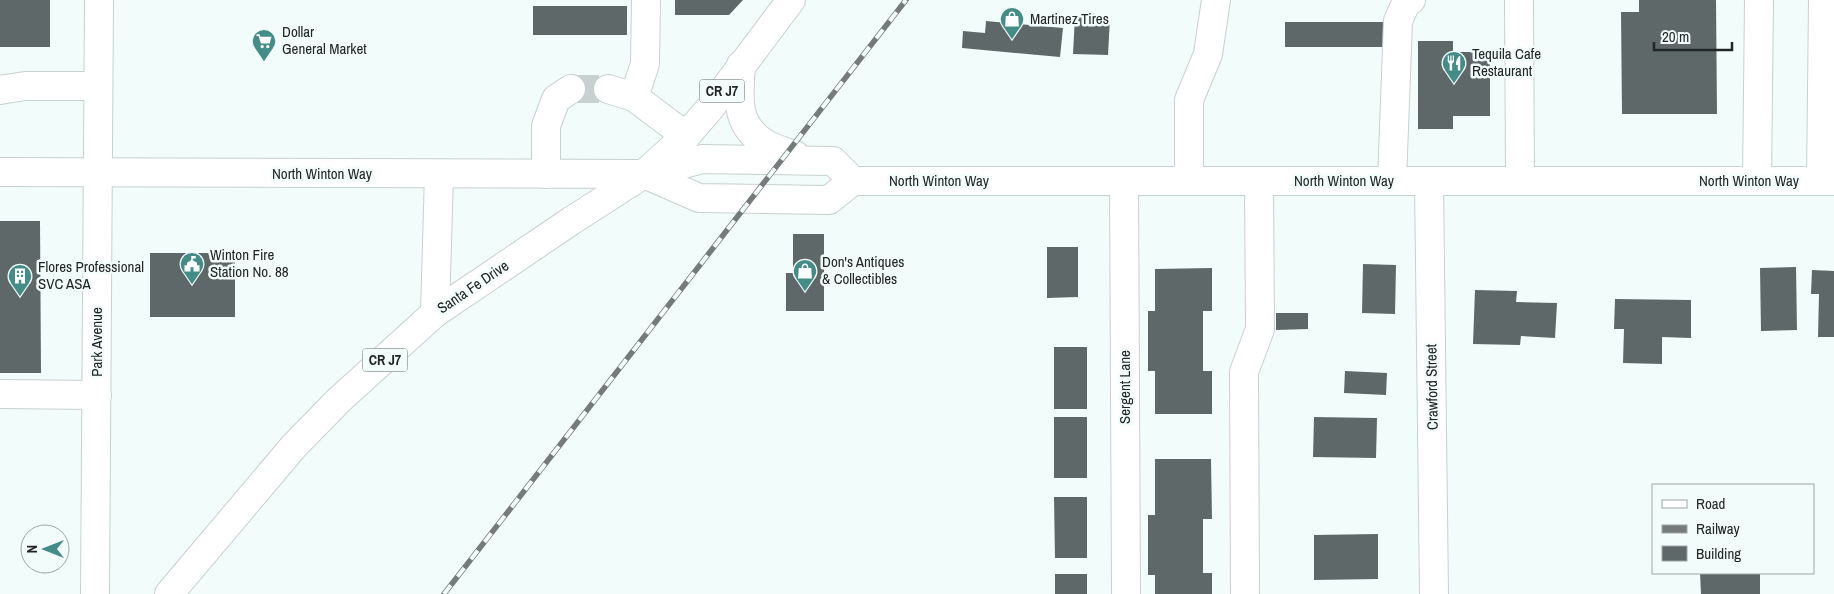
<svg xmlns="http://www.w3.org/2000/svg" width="1834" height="594" font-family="'Archivo Narrow',sans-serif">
  <rect width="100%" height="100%" fill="#f2fcfb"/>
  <g fill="#5f6868">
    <rect x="0" y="0" width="50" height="47"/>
    <polygon points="675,0 743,0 729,15 675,15"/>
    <polygon points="1639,0 1716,0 1717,114 1622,114 1621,12 1639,12"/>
    <rect x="533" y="6" width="94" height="29"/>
    <polygon points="1075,16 1110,18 1108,55 1073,54"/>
    <polygon points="986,21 1063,28 1060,57 962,48 963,31 985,33"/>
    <rect x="1285" y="22" width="103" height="25"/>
    <polygon points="1418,41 1453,41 1453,52 1490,52 1490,116 1453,116 1453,129 1418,129"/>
    <polygon points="0,221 40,221 41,373 0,373"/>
    <polygon points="793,234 824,234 824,311 786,311 786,273 793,273"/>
    <polygon points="1047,247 1078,247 1078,297 1047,298"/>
    <rect x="150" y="253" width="85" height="64"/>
    <polygon points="1363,264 1396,265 1395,314 1362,313"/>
    <polygon points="1796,267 1797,330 1761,331 1760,268"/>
    <polygon points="1212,268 1212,311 1203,311 1203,371 1212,371 1212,414 1155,414 1155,371 1148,371 1148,311 1155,311 1155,269"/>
    <polygon points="1812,270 1834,271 1834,337 1818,337 1819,294 1811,294"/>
    <polygon points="1475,290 1517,291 1516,302 1557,303 1555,338 1521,336 1520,345 1473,344"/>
    <polygon points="1615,299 1691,300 1691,338 1662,337 1662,364 1623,363 1624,329 1614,329"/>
    <polygon points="1276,313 1308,313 1308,329 1276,330"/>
    <rect x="1054" y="347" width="33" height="62"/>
    <polygon points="1345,371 1387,373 1386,395 1344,393"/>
    <rect x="1054" y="417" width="33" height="61"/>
    <polygon points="1314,417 1377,418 1376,458 1313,457"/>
    <polygon points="1155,459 1211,459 1212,519 1203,519 1203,573 1212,573 1212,594 1155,594 1155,575 1148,575 1148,515 1155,515"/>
    <polygon points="1054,497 1087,497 1087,558 1055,558"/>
    <polygon points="1378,534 1378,579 1314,580 1314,535"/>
    <polygon points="1700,573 1760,573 1760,594 1701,594"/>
    <rect x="1055" y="574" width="32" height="20"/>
  </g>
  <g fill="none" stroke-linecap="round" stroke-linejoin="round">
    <polyline stroke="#c8d1d0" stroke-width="28" stroke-dasharray="28 14" stroke-linecap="butt" points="571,89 608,89"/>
    <g stroke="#c7d1d0" stroke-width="30">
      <g id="minor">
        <polyline points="1519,0 1520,181"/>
        <polyline points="608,89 634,97 686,136"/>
        <polyline points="0,90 25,86 98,86"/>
        <polyline points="634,97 645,64 646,0"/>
        <polyline points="0,172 644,174"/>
        <polyline points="546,174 546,126 556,99 571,89"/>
        <polyline points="1124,181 1126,594"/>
        <polyline points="1189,181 1189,100 1208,54 1216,0"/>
        <polyline points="1392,181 1398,21 1406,3 1411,0"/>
        <polyline points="1429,181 1434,594"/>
        <polyline points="1757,181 1759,0"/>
        <polyline points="1821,181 1823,0"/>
        <polyline points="435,313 439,174"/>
        <polyline points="0,394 97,395"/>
        <polyline points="95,594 99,0"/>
        <polyline points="1245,594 1244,372 1260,329 1259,181"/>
      </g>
    </g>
    <g stroke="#c7d1d0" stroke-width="30">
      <g id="major">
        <path d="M741,65c-2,32 -7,60 25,79 9,5 20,8 29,11"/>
        <polyline points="644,174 699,198 829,200 853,181 1834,181"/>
        <polyline points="647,174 702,159 833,161 853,181"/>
        <polyline points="169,594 294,446 339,400 435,313 571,221 644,174 686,136 711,107 791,0"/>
      </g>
    </g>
    <use href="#minor" stroke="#fff" stroke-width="28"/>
    <use href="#major" stroke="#fff" stroke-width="28"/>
    <g stroke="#757b7b" stroke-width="5.5">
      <polyline id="rail" points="444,594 906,0"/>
    </g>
    <use href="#rail" stroke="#f2fcfb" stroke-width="4" stroke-dasharray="11" stroke-linecap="butt"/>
  </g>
  <defs>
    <g id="shop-pin" transform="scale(1.25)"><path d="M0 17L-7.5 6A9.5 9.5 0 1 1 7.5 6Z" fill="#448c88" stroke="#f2fcfb"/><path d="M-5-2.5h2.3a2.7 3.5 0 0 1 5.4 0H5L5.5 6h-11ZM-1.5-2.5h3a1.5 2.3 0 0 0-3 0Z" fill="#fff"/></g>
    <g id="supermarket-pin" transform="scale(1.25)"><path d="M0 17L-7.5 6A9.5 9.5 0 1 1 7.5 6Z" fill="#448c88" stroke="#f2fcfb"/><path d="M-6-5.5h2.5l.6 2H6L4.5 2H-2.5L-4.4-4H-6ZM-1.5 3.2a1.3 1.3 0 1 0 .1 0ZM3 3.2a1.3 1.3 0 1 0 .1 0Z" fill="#fff"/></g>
    <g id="restaurant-pin" transform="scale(1.25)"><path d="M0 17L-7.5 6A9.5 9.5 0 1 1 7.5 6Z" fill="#448c88" stroke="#f2fcfb"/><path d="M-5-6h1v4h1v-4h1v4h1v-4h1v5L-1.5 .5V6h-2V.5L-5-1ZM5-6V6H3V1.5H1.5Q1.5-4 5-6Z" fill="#fff"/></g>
    <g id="civic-pin" transform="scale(1.25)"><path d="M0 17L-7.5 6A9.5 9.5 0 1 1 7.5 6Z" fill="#448c88" stroke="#f2fcfb"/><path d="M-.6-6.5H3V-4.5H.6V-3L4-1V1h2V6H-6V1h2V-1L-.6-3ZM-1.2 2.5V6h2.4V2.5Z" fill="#fff"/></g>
    <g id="building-pin" transform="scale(1.25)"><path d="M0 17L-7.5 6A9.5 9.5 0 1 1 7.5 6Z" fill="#448c88" stroke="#f2fcfb"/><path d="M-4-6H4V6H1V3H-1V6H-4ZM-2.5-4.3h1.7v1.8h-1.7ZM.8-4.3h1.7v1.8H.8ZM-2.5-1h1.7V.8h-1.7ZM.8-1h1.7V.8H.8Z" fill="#fff"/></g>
  </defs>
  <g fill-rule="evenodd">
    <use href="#shop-pin" x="1012" y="19"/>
    <use href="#supermarket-pin" x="264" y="41"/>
    <use href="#restaurant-pin" x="1454" y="63"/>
    <use href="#civic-pin" x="192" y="264"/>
    <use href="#shop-pin" x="805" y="271"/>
    <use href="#building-pin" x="20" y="276"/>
  </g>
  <g text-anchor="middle" stroke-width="5" stroke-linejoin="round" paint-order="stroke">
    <g fill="#f2fcfb" stroke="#606666" stroke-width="1">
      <rect x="699.5" y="79.5" width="45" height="23" rx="4"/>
      <rect x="362.5" y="348.5" width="45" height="23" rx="4"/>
    </g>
    <g font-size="14" font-weight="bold" fill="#222626">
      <text x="722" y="96">CR J7</text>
      <text x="385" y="365">CR J7</text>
    </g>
    <g font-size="15" fill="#222626" stroke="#f2fcfb" text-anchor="start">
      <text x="1030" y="24">Martinez Tires</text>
      <text x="282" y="37">Dollar<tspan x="282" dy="17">General Market</tspan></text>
      <text x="1472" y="59">Tequila Cafe<tspan x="1472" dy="17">Restaurant</tspan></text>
      <text x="210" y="260">Winton Fire<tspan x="210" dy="17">Station No. 88</tspan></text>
      <text x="822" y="267">Don's Antiques<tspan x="822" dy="17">&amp; Collectibles</tspan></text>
      <text x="38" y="272">Flores Professional<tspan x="38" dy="17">SVC ASA</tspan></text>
    </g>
    <g font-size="15" fill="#222626" stroke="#f2fcfb">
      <text x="322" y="179">North Winton Way</text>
      <text x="939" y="186">North Winton Way</text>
      <text x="1344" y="186">North Winton Way</text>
      <text x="1749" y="186">North Winton Way</text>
      <text transform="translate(473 287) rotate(-34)" y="5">Santa Fe Drive</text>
      <text transform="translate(97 342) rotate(-90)" y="5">Park Avenue</text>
      <text transform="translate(1125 387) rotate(-90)" y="5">Sergent Lane</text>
      <text transform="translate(1432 387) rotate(-91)" y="5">Crawford Street</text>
    </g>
  </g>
  <rect x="1652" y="484" width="162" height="90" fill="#f2fcfb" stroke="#9fa6a6"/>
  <rect x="1662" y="500" width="25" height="8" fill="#ffffff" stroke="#9fa6a6"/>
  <text x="1696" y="509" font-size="15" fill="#222626">Road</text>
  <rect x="1662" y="525" width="25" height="8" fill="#757b7b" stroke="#9fa6a6"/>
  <text x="1696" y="534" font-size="15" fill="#222626">Railway</text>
  <rect x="1662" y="546" width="25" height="15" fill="#5f6868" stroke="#9fa6a6"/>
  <text x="1696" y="559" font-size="15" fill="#222626">Building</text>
  <g transform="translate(45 549) rotate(270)"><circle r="24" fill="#f2fcfb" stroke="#9fa6a6"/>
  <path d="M0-4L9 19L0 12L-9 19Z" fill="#448c88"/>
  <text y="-8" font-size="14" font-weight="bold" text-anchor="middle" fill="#222626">N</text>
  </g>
  <path d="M1654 42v8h78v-8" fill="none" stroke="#222626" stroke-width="2.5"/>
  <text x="1662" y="42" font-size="15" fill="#222626" stroke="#f2fcfb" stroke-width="4" paint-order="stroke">20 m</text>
</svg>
